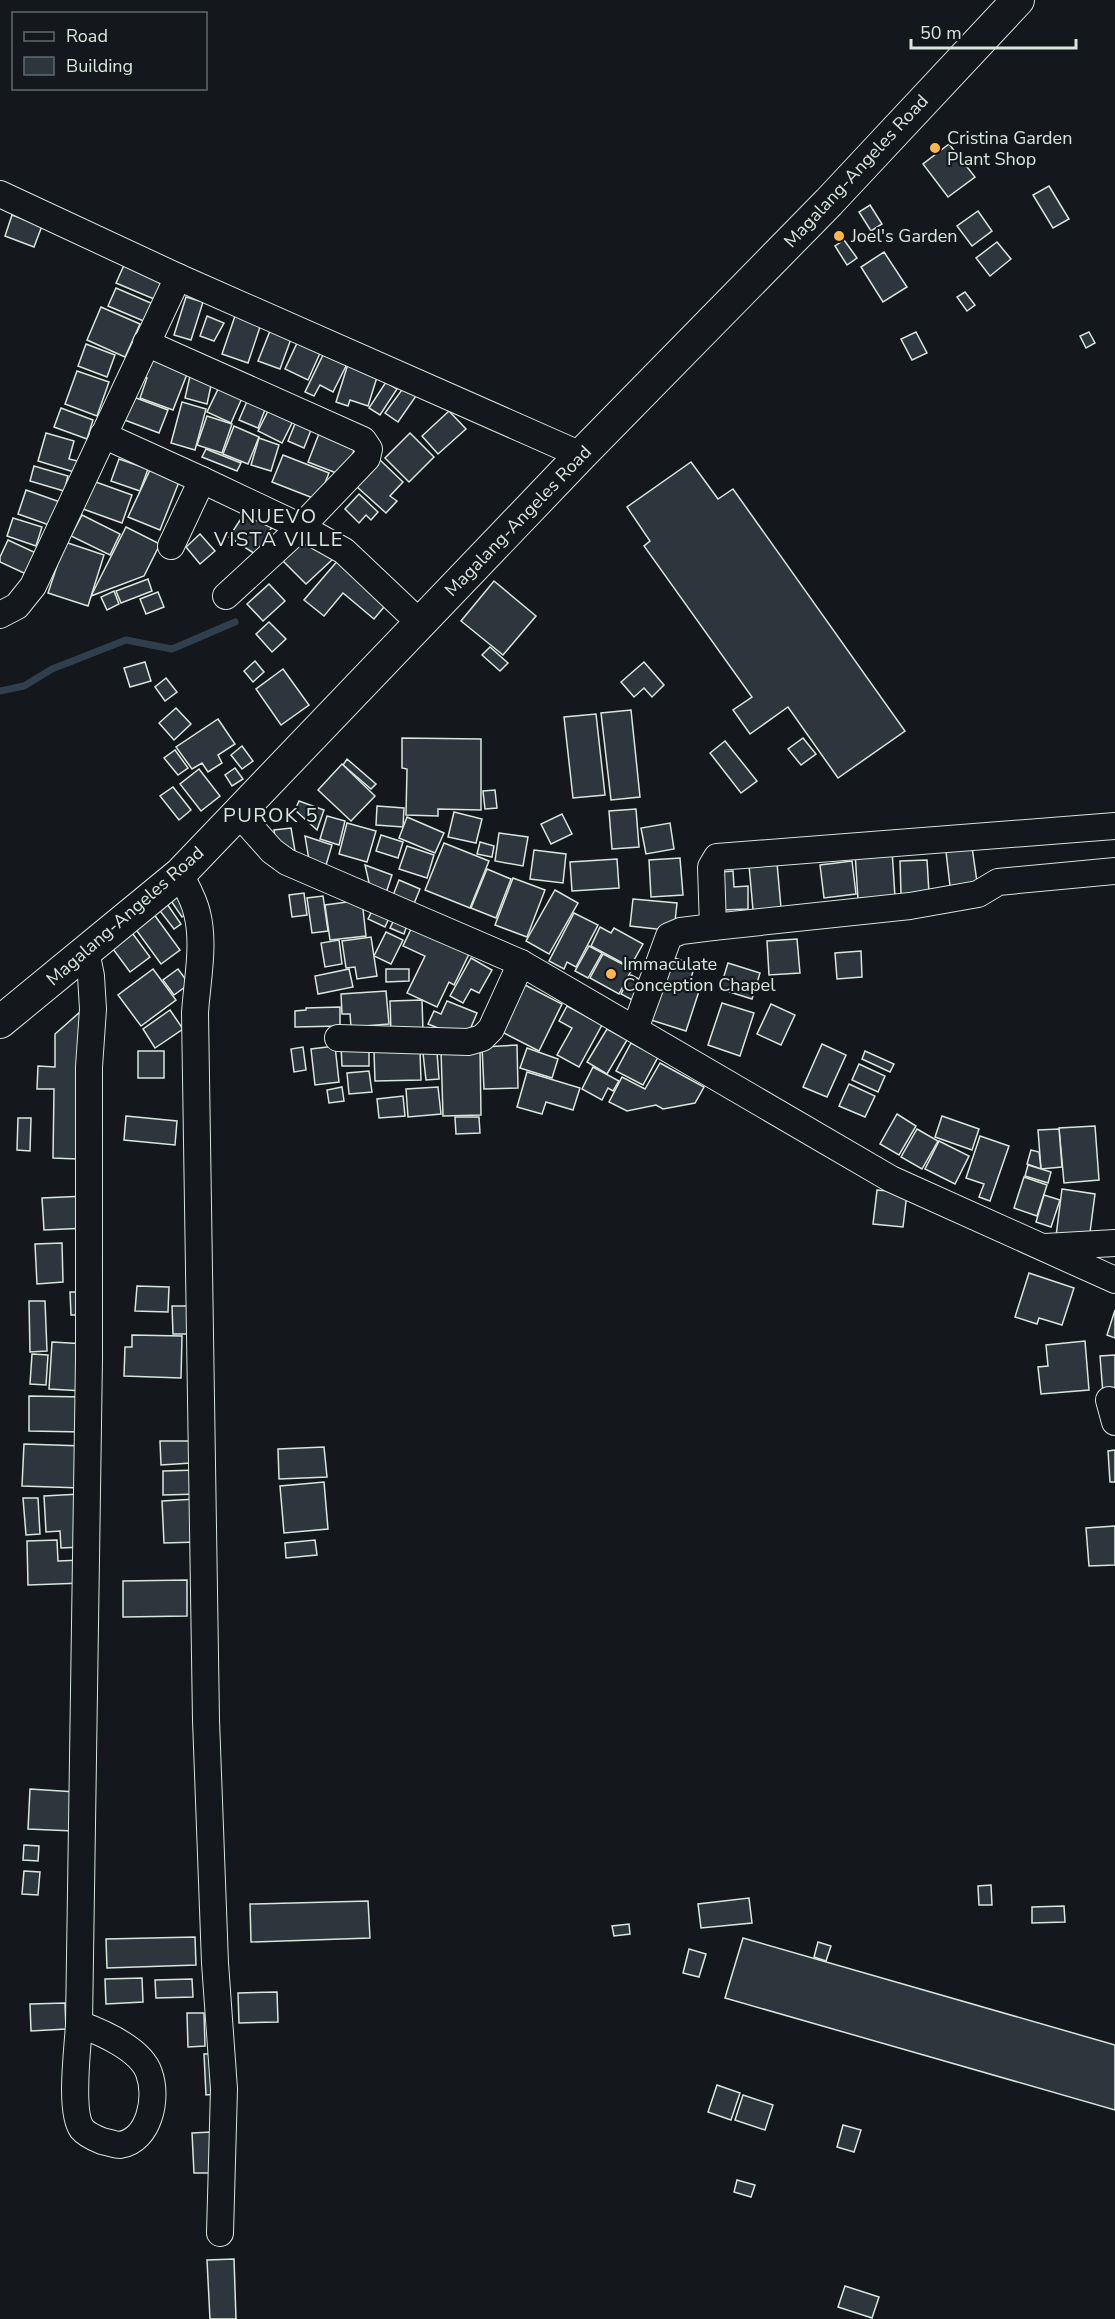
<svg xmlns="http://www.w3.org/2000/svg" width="1115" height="2319" font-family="'Nunito Sans',sans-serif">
  <rect width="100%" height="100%" fill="#14181c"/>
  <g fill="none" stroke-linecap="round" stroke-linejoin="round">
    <polyline stroke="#2f3f4d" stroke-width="7" points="0,691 24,686 52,669 126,640 172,649 235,622"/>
  </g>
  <g fill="#2c363c" stroke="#d8e6dc" stroke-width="1.5">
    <polygon points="949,144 975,177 948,197 923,164"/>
    <polygon points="1049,186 1069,219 1053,228 1033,195"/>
    <polygon points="870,205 882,224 871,231 859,212"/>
    <polygon points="978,211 992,231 972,246 957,226"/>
    <polygon points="12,215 42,226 34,247 5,236"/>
    <polygon points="844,240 857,258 847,265 835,246"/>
    <polygon points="997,242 1011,259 990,276 976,258"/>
    <polygon points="884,252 907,287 883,302 861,267"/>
    <polygon points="125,263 163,279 154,299 116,283"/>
    <polygon points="116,288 153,304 146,322 108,306"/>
    <polygon points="965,292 975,305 967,311 957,297"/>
    <polygon points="186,297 203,302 191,340 174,335"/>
    <polygon points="101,307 140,324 125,357 87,340"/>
    <polygon points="207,316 224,323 214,341 200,336"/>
    <polygon points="235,316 261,324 248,363 222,354"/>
    <polygon points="270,331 291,339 280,369 258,361"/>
    <polygon points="916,332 927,353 912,360 901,339"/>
    <polygon points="1089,332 1095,343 1086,348 1080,336"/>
    <polygon points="298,341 321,351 308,380 285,369"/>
    <polygon points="86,344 115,355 107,377 78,366"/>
    <polygon points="154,350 191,364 173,410 140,398 147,378 143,376"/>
    <polygon points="324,353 347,364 333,392 320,385 314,396 305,392"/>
    <polygon points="348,364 378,374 368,406 350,400 348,406 336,402"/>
    <polygon points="77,371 109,382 97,416 65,404"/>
    <polygon points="190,376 212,381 207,404 185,398"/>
    <polygon points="223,379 246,389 231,423 207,412"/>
    <polygon points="386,382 397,389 380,415 369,408"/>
    <polygon points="404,387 416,396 398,422 385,413"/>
    <polygon points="251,392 269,399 258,428 239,420"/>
    <polygon points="131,396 168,410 159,433 122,419"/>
    <polygon points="273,401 297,413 282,443 258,431"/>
    <polygon points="182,402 206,409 195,450 171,443"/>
    <polygon points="61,408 93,420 87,439 54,427"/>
    <polygon points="449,411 466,429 438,454 422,436"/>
    <polygon points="299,414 315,420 304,448 288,441"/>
    <polygon points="207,416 232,424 222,453 197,445"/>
    <polygon points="234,426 259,437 248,464 223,454"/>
    <polygon points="322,426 358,440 344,476 308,462"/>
    <polygon points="46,433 74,441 69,459 78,461 74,472 38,461"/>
    <polygon points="410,433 434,457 409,482 385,458"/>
    <polygon points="259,438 279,445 271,471 251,465"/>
    <polygon points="206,449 241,463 237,471 202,457"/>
    <polygon points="283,455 329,473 318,500 272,482"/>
    <polygon points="119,459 148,469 140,491 111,481"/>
    <polygon points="380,460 403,482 390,496 397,501 386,513 356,486"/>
    <polygon points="691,462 718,499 733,489 905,731 838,778 788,707 750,734 733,710 752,697 644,546 650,541 627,507"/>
    <polygon points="34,466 68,476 64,491 30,481"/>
    <polygon points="150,470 179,482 160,530 128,517"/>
    <polygon points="93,481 132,495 122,523 83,509"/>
    <polygon points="26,490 60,502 52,526 18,514"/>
    <polygon points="359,494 378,512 371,520 366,515 359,523 345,509"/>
    <polygon points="248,508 274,524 255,554 229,537"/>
    <polygon points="82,515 120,534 110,555 71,536"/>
    <polygon points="13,518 42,527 36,546 7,536"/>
    <polygon points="126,527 160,544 144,576 91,596"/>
    <polygon points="308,533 333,559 306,584 281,559"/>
    <polygon points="200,534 215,551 200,564 186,547"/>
    <polygon points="8,540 36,553 26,574 0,562 0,557"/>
    <polygon points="65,542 104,555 88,606 48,593"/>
    <polygon points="339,559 389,601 374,619 343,593 324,616 304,600"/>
    <polygon points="148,579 152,591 121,603 116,591"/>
    <polygon points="494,581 536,616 503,655 461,621"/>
    <polygon points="269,584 285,601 263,621 247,604"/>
    <polygon points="114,591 119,604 107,610 101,597"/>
    <polygon points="158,592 164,607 146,614 140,599"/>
    <polygon points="269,622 286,639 272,652 256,634"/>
    <polygon points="490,647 508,663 500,671 482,655"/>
    <polygon points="255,661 264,672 253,682 244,671"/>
    <polygon points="145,662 151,681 130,687 124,668"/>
    <polygon points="644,662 664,685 652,697 644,688 634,697 621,682"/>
    <polygon points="283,669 309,705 281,725 256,689"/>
    <polygon points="166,678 177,692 165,701 155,687"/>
    <polygon points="176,708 191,724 174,740 159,723"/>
    <polygon points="631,710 640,797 611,800 601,713"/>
    <polygon points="596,714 605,795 573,798 564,717"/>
    <polygon points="218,719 235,744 218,755 222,763 208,772 202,763 192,769 176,747"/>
    <polygon points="402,738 481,739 481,810 438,809 438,816 406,815 407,769 402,768"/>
    <polygon points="803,738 816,754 801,765 788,749"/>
    <polygon points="725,741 757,781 741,793 710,753"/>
    <polygon points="242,746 253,761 242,769 231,755"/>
    <polygon points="175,750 188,768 178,775 164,758"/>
    <polygon points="347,759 376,784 371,789 343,765"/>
    <polygon points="342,764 375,796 351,821 318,790"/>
    <polygon points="235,768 243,779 232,786 225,775"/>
    <polygon points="199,769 220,796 201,811 180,784"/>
    <polygon points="173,787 191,810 179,820 160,796"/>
    <polygon points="495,790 497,808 485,809 483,791"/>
    <polygon points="299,801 324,810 317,830 295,810"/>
    <polygon points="377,806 404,808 403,827 376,825"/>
    <polygon points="636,809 639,847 612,849 609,811"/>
    <polygon points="454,812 482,819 476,843 448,837"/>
    <polygon points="562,814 572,834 551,844 541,824"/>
    <polygon points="327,816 345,821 339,845 320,839"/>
    <polygon points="407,817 444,833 435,853 399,838"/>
    <polygon points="347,823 376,831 367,862 339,854"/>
    <polygon points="670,823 674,849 646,854 641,828"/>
    <polygon points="291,828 295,851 277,853 274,830"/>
    <polygon points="499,833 528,837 523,866 495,861"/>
    <polygon points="381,835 403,842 398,858 376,851"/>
    <polygon points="305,836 332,845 323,875 311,872"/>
    <polygon points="971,840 977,882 950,886 945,843"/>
    <polygon points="480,842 494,846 492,857 477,854"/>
    <polygon points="444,843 489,861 470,908 425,890"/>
    <polygon points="407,846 434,855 427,878 399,869"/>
    <polygon points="534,850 566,854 563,883 530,879"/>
    <polygon points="892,850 895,897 858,900 855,852"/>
    <polygon points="680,858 683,895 651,897 649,860"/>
    <polygon points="617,859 619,888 572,891 570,862"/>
    <polygon points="927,860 929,893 901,894 900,861"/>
    <polygon points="852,861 856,894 824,898 820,865"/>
    <polygon points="777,863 781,908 753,910 749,865"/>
    <polygon points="365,865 392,875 386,893 370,887"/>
    <polygon points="487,869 511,879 496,918 471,908"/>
    <polygon points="733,871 734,887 748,886 748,909 723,910 722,872"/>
    <polygon points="513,878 545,890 527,937 495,925"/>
    <polygon points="399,880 420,889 413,906 392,898"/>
    <polygon points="555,890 578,903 549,954 526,941"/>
    <polygon points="179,891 192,909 182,917 169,898"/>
    <polygon points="304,893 307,915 292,917 289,895"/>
    <polygon points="323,896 328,931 312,933 307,898"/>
    <polygon points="633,899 677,903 674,931 630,926"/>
    <polygon points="362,900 366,936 330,940 325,905"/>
    <polygon points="165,901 181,924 174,929 157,907"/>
    <polygon points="373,909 390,916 385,927 368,919"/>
    <polygon points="153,913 180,950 161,964 134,927"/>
    <polygon points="574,913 598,925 576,967 567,962 564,969 549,961"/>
    <polygon points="394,920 407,925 404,934 390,928"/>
    <polygon points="412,927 469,954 454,985 449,982 437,1007 407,993 425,956 403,946"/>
    <polygon points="600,927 611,933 614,928 643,944 630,967 591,946"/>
    <polygon points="130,930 150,957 130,972 110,945"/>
    <polygon points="386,932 403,940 391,964 374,956"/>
    <polygon points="371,937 377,976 357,979 355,967 346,968 342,941"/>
    <polygon points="797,939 800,973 769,975 767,941"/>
    <polygon points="339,940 342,964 325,967 321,943"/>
    <polygon points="589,946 602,953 588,978 575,971"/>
    <polygon points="861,951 862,977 837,979 835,953"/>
    <polygon points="603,954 632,969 619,994 590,978"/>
    <polygon points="672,957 695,965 690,981 701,985 686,1031 651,1020"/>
    <polygon points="471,958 492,970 479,993 471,989 463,1003 450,996"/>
    <polygon points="728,963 760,973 752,999 720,989"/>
    <polygon points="153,969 176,1000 141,1026 118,995"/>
    <polygon points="178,969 189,984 174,995 163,980"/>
    <polygon points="349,969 353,987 318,994 315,976"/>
    <polygon points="386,969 409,969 409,981 386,982"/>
    <polygon points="631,975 647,983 638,1003 621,994"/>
    <polygon points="525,985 562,1004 539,1051 502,1032"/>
    <polygon points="386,991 389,1024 351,1027 350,1014 342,1014 341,994"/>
    <polygon points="422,1000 423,1031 391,1032 390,1001"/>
    <polygon points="447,1001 477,1013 466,1039 428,1024 434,1011 441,1014"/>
    <polygon points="722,1003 754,1013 740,1056 708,1045"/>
    <polygon points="771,1004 795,1015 781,1045 757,1034"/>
    <polygon points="567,1006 602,1025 579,1067 557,1055 572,1028 559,1021"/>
    <polygon points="340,1007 340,1026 295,1027 295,1011 306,1010 306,1008"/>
    <polygon points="170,1010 183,1029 155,1048 143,1029"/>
    <polygon points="80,1012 77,1159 53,1158 54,1089 37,1089 38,1066 55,1067 55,1034"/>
    <polygon points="607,1029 627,1040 607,1074 587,1062"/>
    <polygon points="631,1043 658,1057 643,1085 616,1071"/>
    <polygon points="822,1044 846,1055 827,1097 803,1087"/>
    <polygon points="369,1045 369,1066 342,1066 341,1046"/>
    <polygon points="517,1045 518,1088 484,1089 482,1047"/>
    <polygon points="335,1046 339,1082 315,1085 311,1049"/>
    <polygon points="303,1047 306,1070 294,1072 291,1049"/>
    <polygon points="527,1048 558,1059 552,1078 520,1068"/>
    <polygon points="480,1049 481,1115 443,1116 441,1050"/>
    <rect x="138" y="1051" width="26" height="27"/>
    <polygon points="420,1051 421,1080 375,1081 374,1052"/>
    <polygon points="865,1051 894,1064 890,1072 862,1059"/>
    <polygon points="437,1052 439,1079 426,1080 423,1053"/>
    <polygon points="660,1063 704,1087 695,1103 663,1109 656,1105 627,1111 609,1102 622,1077 645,1089"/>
    <polygon points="859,1064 885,1076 878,1092 852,1080"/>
    <polygon points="593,1067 619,1081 613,1091 608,1088 602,1100 582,1089"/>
    <polygon points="369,1071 372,1092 349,1094 347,1073"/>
    <polygon points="527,1072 580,1088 573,1110 546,1102 542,1114 517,1107"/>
    <polygon points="849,1084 875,1096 865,1117 839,1106"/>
    <polygon points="342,1087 344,1101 329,1103 327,1090"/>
    <polygon points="438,1087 441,1114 408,1117 406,1089"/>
    <polygon points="403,1096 405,1116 379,1118 377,1099"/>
    <polygon points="897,1114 916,1126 899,1155 880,1144"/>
    <polygon points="126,1116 177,1121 175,1145 124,1140"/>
    <polygon points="942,1116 979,1129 972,1150 935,1137"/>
    <polygon points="455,1117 479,1117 480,1133 456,1134"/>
    <polygon points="18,1118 31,1118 30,1151 17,1150"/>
    <polygon points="1095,1126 1099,1180 1064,1183 1059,1128"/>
    <polygon points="917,1129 938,1141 922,1169 901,1157"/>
    <polygon points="1059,1129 1062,1167 1041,1169 1038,1130"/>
    <polygon points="980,1136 1009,1146 990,1201 979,1197 984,1184 966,1178"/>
    <polygon points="939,1141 969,1156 955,1184 925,1169"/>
    <polygon points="1031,1150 1039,1152 1041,1169 1027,1164"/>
    <polygon points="1028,1165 1051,1172 1048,1183 1025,1176"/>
    <polygon points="1024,1177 1047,1185 1037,1216 1014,1208"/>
    <polygon points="1062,1189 1095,1194 1089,1240 1056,1236"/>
    <polygon points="877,1190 907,1193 903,1227 873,1224"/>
    <polygon points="1044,1195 1060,1200 1051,1227 1036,1222"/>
    <polygon points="86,1196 88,1228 44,1230 42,1198"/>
    <polygon points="62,1243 63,1282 37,1284 35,1244"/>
    <polygon points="1029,1273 1074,1288 1062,1325 1039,1318 1037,1324 1015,1317"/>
    <polygon points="137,1286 169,1287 168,1312 135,1311"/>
    <polygon points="70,1292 87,1292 88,1315 71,1315"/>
    <polygon points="29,1301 45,1301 47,1351 30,1352"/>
    <polygon points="172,1306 194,1306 194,1334 173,1334"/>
    <polygon points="1115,1310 1115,1338 1107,1335"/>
    <polygon points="132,1335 182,1336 181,1378 124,1376 125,1347 132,1347"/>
    <polygon points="1085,1341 1089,1390 1041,1394 1038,1367 1048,1366 1046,1345"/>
    <polygon points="52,1342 86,1344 84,1391 49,1389"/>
    <polygon points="32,1354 48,1355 46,1385 30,1384"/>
    <polygon points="1115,1355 1115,1393 1103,1394 1100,1356"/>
    <polygon points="29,1396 84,1397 83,1432 29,1431"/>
    <polygon points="160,1441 190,1441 191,1463 161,1465"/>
    <polygon points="24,1444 83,1446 81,1488 22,1486"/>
    <polygon points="324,1447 327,1477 279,1479 278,1449"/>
    <polygon points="1115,1450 1115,1482 1110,1482 1108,1451"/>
    <polygon points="198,1470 199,1494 163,1495 163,1471"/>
    <polygon points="324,1482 328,1529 284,1533 280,1486"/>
    <polygon points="80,1494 83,1547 61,1548 60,1531 46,1532 44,1496"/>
    <polygon points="23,1498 38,1498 40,1534 26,1535"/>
    <polygon points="196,1499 198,1542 164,1543 162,1501"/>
    <polygon points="1115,1526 1115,1565 1089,1566 1086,1528"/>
    <polygon points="57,1540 58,1561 82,1560 83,1583 28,1585 27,1541"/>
    <polygon points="315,1540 317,1555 286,1558 285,1543"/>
    <polygon points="187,1580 187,1616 123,1617 123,1581"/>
    <polygon points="30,1789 76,1792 73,1831 28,1829"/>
    <polygon points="24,1845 39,1846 38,1861 23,1860"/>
    <polygon points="24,1871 40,1872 38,1895 22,1894"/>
    <polygon points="991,1885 992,1905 979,1905 978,1886"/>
    <polygon points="749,1898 752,1923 701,1928 698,1904"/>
    <polygon points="368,1901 370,1938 251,1942 250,1904"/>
    <polygon points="1064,1906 1065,1922 1032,1923 1032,1907"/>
    <polygon points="629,1924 630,1934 614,1936 612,1926"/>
    <polygon points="195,1937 196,1965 107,1968 106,1939"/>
    <polygon points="743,1938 1115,2045 1115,2110 725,1998"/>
    <polygon points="818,1942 831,1946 826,1961 814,1957"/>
    <polygon points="689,1949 706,1954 699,1977 683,1973"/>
    <polygon points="142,1978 143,2002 106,2004 105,1979"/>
    <polygon points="192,1979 193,1997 156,1998 155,1980"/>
    <polygon points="277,1992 278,2022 239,2023 238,1993"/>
    <polygon points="65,2003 66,2029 31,2031 30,2004"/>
    <polygon points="187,2013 204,2013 205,2046 188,2047"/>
    <polygon points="204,2054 216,2054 218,2094 206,2095"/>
    <polygon points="717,2085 740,2093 731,2120 708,2112"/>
    <polygon points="743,2095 773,2105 765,2130 735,2120"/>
    <polygon points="843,2125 861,2130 854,2152 837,2147"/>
    <polygon points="211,2132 213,2173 194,2173 192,2133"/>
    <polygon points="737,2180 755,2185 751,2197 734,2192"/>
    <polygon points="234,2259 236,2319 210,2319 207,2260"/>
    <polygon points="845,2286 879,2297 872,2318 838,2307"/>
  </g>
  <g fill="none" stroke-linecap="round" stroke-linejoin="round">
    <g stroke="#d8e6dc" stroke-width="28">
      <g id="minor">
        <polyline points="0,194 178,277 581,455"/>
        <polyline points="146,343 363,440 369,449 367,458 301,527 226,596"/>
        <polyline points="103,435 202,480 301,527 344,551 420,623"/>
        <polyline points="171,546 202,480"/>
        <polyline points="0,615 17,606 33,586 178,277"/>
        <polyline points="239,814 272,851 287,862 521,963 891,1179 1115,1280"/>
        <path d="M180,874c6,12 14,25 17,39 8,31 0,68 -2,100l11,707 9,243 9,126 -4,144"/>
        <polyline points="713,927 910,906 978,894 998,882 1115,871"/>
        <polyline points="635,1029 669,936 681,931 713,927 711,867 717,857 1115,826"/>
        <polyline points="338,1038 468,1042 482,1038 491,1029 521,963"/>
        <polyline points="1045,1247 1115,1243"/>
        <polyline points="1109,1400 1115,1422"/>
        <path d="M79,2024c22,8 62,25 70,49 9,24 1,67 -29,72 -5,0 -13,-3 -18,-4 -5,-2 -16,-7 -20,-12 -13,-18 -4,-82 -3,-105l10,-666v-291l4,-58 -2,-33 -5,-25"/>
      </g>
    </g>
    <g stroke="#d8e6dc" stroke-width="34">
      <polyline id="major" points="0,1022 180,874 581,455 829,202 1018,0"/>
    </g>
    <use href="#minor" stroke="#14181c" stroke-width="26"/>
    <use href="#major" stroke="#14181c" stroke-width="32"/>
  </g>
  <g fill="#ffb74d" stroke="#14181c" stroke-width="2">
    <circle cx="935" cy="148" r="6"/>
    <circle cx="839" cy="236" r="6"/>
    <circle cx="611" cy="974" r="6"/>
  </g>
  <g text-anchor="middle" stroke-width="4.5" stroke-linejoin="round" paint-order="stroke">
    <g font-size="18" fill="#d8e6dc" stroke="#14181c" text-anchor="start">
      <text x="947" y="144">Cristina Garden<tspan x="947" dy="21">Plant Shop</tspan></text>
      <text x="851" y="242">Joel's Garden</text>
      <text x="623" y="970">Immaculate<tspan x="623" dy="21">Conception Chapel</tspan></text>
    </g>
    <g font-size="18" fill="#d8e6dc" stroke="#14181c">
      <text transform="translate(856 171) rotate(-47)" y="6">Magalang-Angeles Road</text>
      <text transform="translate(518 521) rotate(-46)" y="6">Magalang-Angeles Road</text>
      <text transform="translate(125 916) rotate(-41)" y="6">Magalang-Angeles Road</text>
    </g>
    <g font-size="20" letter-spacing="1.5" fill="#d8e6dc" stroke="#14181c">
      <text x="279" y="523">NUEVO<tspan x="279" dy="23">VISTA VILLE</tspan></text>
      <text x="271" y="822">PUROK 5</text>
    </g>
  </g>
  <rect x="12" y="12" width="195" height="78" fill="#14181c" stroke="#626a69" stroke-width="1.5"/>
  <rect x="24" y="32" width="30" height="9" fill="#14181c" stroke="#626a69" stroke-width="1.5"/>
  <text x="66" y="42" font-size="18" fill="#d8e6dc">Road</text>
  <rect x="24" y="57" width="30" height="18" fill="#2c363c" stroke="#626a69" stroke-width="1.5"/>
  <text x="66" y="72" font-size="18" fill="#d8e6dc">Building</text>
  <path d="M911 39v9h165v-9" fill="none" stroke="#d8e6dc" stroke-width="3"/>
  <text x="920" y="39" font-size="18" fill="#d8e6dc" stroke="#14181c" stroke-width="4.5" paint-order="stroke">50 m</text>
</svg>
